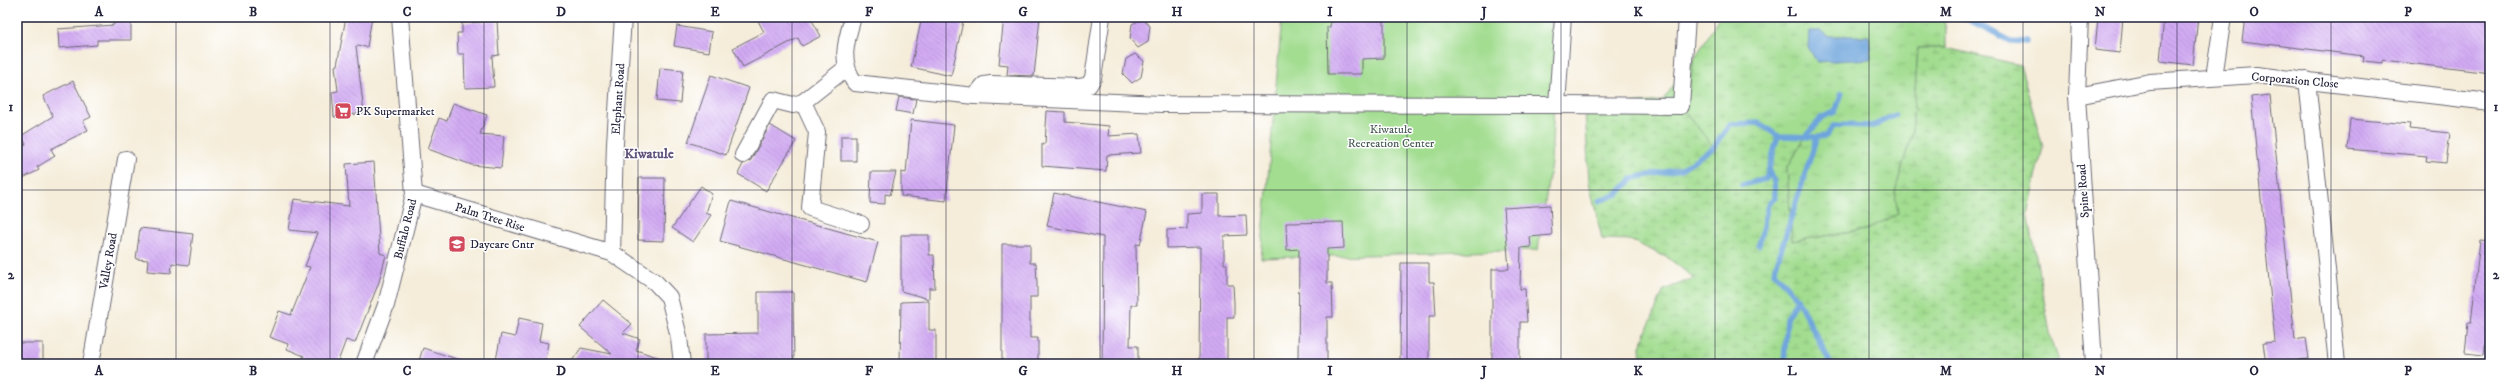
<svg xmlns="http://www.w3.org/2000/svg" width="2507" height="381" font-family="'IM FELL DW Pica',serif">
  <defs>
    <pattern id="grass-tufts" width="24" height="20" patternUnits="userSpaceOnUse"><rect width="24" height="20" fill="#a2dd90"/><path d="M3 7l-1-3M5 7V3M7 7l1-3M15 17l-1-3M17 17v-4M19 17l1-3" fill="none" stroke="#8bbd7d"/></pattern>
    <pattern id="wetland-marsh" width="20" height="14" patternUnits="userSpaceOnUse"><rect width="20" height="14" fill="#a2dd90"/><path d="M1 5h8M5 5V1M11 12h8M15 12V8" fill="none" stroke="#8bbd7d"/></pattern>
    <pattern id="building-back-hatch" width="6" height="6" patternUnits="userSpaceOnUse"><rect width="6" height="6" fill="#d1aaf3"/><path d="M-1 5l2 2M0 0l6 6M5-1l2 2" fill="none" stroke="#b392d1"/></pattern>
  </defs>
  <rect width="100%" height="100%" fill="#fff"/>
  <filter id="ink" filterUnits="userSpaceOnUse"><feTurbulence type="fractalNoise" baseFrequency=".025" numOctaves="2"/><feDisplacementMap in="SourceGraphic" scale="8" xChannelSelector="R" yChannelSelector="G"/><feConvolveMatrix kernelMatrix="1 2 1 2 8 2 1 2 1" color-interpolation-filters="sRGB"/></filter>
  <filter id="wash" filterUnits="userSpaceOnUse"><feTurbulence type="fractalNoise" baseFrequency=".012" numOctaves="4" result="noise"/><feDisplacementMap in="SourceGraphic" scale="16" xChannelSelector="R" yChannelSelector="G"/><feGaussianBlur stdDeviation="0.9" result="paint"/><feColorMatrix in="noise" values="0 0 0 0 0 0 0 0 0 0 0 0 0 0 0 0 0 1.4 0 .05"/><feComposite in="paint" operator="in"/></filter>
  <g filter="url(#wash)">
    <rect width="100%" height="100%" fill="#f5edda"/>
    <polygon fill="url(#grass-tufts)" stroke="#628066" points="1720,17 1943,17 1946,29 1946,48 1918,48 1912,133 1895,192 1899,214 1866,230 1792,241 1787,168 1805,137 1778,136 1755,124 1713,148 1685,111 1694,59"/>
    <polygon fill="url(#wetland-marsh)" stroke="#628066" points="1918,48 1946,48 2020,65 2043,147 2028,214 2051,338 2060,364 1641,364 1640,346 1664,290 1694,278 1668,258 1630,240 1602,239 1589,182 1585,108 1662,101 1694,59 1685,111 1713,147 1730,124 1755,124 1778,136 1805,137 1787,168 1792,241 1866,230 1898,214 1895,192 1912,133"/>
    <polygon fill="#a2dd90" stroke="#628066" points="1282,17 1558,17 1551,163 1538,250 1261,258"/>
    <polygon fill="#6ea5dc" stroke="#48648c" points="1809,31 1821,31 1827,36 1869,36 1871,59 1817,62 1808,47"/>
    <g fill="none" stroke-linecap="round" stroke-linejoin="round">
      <g stroke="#6ea5dc" stroke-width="5.5">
        <polyline points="1963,17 2011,41 2026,42"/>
        <polyline points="1805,137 1822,117 1835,112 1842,93"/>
        <polyline points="1742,185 1766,179 1778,136 1817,137"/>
        <polyline points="1599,201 1618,194 1633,178 1681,169 1713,148 1730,124 1759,123 1778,136"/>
        <polyline points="1759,245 1768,204 1775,198 1774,181 1769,172"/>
        <polyline points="1784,364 1787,317 1797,299"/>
        <polyline points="1831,364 1797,299 1774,272 1817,137 1826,136 1834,125 1873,126 1895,115"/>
      </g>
    </g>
    <g id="blocks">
      <g fill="url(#building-back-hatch)">
        <polygon points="114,17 131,17 131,40 97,40 97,45 59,48 58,29 114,25"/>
        <polygon points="346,17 372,17 367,47 356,46 364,113 334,117 332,92 338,91 335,66 337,65"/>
        <polygon points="756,17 810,17 821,36 802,46 798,38 743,67 733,48 764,32"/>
        <polygon points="922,17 964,17 951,76 911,67"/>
        <polygon points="1004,17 1040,17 1034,76 1007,75 1008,65 999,64"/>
        <polygon points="1331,17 1384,17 1384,58 1362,59 1362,74 1328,74 1327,27 1330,27"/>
        <polygon points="2098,17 2123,17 2120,53 2095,50"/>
        <polygon points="2164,17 2198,17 2193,65 2160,61"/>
        <polygon points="2245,17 2490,17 2490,73 2383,60 2383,63 2363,61 2364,56 2242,41"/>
        <polygon points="1142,19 1150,26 1148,42 1138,48 1130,39 1132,24"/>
        <polygon points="497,21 499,55 492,56 494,87 465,88 464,54 458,54 457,33 462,33 462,23"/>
        <polygon points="677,26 712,32 709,52 674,46"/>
        <polygon points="1135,54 1144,61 1141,77 1132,83 1123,74 1126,59"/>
        <polygon points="660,68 683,70 680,103 657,101"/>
        <polygon points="711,75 749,88 726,155 688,142"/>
        <polygon points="73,81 91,117 83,121 88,130 51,149 55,156 37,167 39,170 17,181 17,149 26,144 21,136 53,116 43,96"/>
        <polygon points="2270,95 2295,340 2306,338 2309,359 2298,360 2298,364 2283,364 2283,362 2266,364 2263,343 2275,342 2251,97"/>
        <polygon points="899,97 916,99 913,114 896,111"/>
        <polygon points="453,103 487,115 480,134 504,136 501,168 472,165 428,149 439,118 447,121"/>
        <polygon points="1047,111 1065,112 1065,122 1109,126 1108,136 1139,134 1141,153 1107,155 1106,171 1042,166 1042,144 1045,144"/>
        <polygon points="2350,119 2410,124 2409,129 2450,133 2446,163 2426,161 2427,156 2347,149"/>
        <polygon points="911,120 954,125 946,201 901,196 901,172 906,173"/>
        <polygon points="770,125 796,141 766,191 738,174 743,164 751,160"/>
        <rect x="841" y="136" width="15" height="25"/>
        <polygon points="374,162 380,253 386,255 379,282 355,343 346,340 337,364 301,364 304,356 287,349 288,344 269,337 279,311 291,315 310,267 305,266 318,233 289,230 294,199 349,206 346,164"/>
        <polygon points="871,172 896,172 890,195 885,194 885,204 870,203"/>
        <polygon points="639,178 665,178 664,241 638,240"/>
        <polygon points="701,186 712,194 706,213 711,215 693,242 672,228"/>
        <polygon points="1054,193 1147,212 1140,245 1136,244 1137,305 1131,305 1130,346 1138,346 1138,361 1130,361 1130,364 1102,364 1103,237 1047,226"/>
        <polygon points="1202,194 1219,194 1219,216 1246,215 1247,235 1224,236 1224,264 1227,264 1227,284 1233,284 1234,303 1234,317 1227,317 1227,364 1199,364 1200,247 1167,248 1167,230 1187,229 1187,214 1202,213"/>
        <polygon points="731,201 878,242 867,282 720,241"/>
        <polygon points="1550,205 1552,235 1530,237 1531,247 1521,248 1520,289 1525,289 1527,322 1520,322 1520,364 1492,364 1492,269 1509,269 1504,208"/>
        <polygon points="1343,222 1344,248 1327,249 1327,283 1332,283 1333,317 1327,317 1327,364 1298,364 1299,249 1287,250 1286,223"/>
        <polygon points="140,228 193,234 189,265 172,263 171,273 147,271 148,260 136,259"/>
        <polygon points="901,235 929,235 929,255 934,255 935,288 929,288 929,299 901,291"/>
        <polygon points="2480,240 2490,241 2490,309 2484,355 2465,353 2468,323 2471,323"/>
        <polygon points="1002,244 1030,244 1030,263 1036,263 1037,283 1037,297 1030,297 1030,338 1038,338 1038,364 1002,364"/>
        <polygon points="1401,263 1429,263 1429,282 1434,282 1436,316 1429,316 1429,364 1400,364"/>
        <polygon points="758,292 793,292 794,364 706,364 706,334 758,333"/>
        <polygon points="603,300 632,324 623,333 640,339 636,350 669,361 669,364 570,364 581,348 612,354 580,327"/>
        <polygon points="929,301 929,330 936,330 936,363 900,364 901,302"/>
        <polygon points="519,318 542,323 539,341 549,343 545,364 517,364 496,360 501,334 515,337"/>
        <rect x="17" y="343" width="26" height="21"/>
        <polygon points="423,348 463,361 463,364 418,364"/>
      </g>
    </g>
  </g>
  <g filter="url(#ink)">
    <use href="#blocks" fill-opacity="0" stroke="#6c6973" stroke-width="1"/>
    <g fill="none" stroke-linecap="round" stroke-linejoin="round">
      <g stroke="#6c6973" stroke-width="18">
        <g id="street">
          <path d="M853,17c-7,24 -14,45 2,66l120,13 187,8 395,1 6,-88"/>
          <polyline points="2080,17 2077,96 2094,364"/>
          <polyline points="2214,77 2223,17"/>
          <polyline points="2307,80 2337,364"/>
          <polyline points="975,96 984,85 991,84 1079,87 1089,85 1093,78 1102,17"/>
          <polyline points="2077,96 2150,82 2256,75 2490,102"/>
          <polyline points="803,102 817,132 810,208 861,224"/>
          <polyline points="1557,105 1681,106 1687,17"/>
          <polyline points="743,155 773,100 793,105 803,102 846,68"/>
          <polyline points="414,194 612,253 655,282 669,297 679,337 682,364"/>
          <polyline points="612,253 615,143 623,17"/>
          <polyline points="91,364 126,159"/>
          <polyline points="364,364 386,305 414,194 400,17"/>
        </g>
      </g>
      <use href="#street" stroke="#fff" stroke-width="16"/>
    </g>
  </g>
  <path fill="none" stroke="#22223b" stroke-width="1" stroke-opacity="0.55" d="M176,17v347M330,17v347M484,17v347M638,17v347M792,17v347M946,17v347M1100,17v347M1254,17v347M1407,17v347M1561,17v347M1715,17v347M1869,17v347M2023,17v347M2177,17v347M2331,17v347M17,190h2473"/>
  <defs>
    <g id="supermarket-square" transform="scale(0.9)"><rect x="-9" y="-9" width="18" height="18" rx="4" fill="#d1495b" stroke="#fff"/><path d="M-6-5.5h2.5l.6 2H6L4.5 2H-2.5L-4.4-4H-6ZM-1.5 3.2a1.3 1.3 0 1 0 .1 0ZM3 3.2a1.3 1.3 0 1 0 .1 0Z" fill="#fff"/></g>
    <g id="school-square" transform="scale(0.9)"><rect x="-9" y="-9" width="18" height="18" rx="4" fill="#d1495b" stroke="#fff"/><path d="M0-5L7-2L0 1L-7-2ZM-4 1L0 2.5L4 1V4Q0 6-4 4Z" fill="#fff"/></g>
  </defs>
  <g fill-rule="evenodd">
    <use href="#supermarket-square" x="343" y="111"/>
    <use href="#school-square" x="457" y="244"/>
  </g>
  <g text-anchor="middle" stroke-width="3" stroke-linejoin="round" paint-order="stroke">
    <g font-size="12" fill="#22223b" stroke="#fff">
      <text transform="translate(2295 80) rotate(5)" y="4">Corporation Close</text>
      <text transform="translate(618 99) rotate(-86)" y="4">Elephant Road</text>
      <text transform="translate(2083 191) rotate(-94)" y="4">Spine Road</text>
      <text transform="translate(490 217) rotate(17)" y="4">Palm Tree Rise</text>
      <text transform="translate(405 229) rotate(-76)" y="4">Buffalo Road</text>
      <text transform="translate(108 261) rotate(-80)" y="4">Valley Road</text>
    </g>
    <g font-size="12" fill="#22223b" stroke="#fff" text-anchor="start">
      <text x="356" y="115">PK Supermarket</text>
      <text x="470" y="248">Daycare Cntr</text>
    </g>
    <g font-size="12" fill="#485a54" stroke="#fff">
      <text x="1391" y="133">Kiwatule<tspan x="1391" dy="14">Recreation Center</tspan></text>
    </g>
    <g font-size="14" font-weight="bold" fill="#5f527b" stroke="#fff">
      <text x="649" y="158">Kiwatule</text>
    </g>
  </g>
  <rect width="2507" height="381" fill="none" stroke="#fff" stroke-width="44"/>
  <rect x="22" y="22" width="2463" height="337" fill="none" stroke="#22223b" stroke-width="1.5"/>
  <g font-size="13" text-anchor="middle" font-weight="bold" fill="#22223b">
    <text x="99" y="16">A</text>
    <text x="253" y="16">B</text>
    <text x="407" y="16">C</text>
    <text x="561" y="16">D</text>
    <text x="715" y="16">E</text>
    <text x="869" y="16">F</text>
    <text x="1023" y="16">G</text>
    <text x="1177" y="16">H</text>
    <text x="1330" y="16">I</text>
    <text x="1484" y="16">J</text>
    <text x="1638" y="16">K</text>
    <text x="1792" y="16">L</text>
    <text x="1946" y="16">M</text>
    <text x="2100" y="16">N</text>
    <text x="2254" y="16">O</text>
    <text x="2408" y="16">P</text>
    <text x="11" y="111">1</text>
    <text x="2496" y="111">1</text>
    <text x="11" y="279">2</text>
    <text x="2496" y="279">2</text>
    <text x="99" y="375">A</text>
    <text x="253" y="375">B</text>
    <text x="407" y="375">C</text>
    <text x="561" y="375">D</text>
    <text x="715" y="375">E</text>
    <text x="869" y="375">F</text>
    <text x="1023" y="375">G</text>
    <text x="1177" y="375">H</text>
    <text x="1330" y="375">I</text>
    <text x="1484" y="375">J</text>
    <text x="1638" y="375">K</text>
    <text x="1792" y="375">L</text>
    <text x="1946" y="375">M</text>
    <text x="2100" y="375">N</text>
    <text x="2254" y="375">O</text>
    <text x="2408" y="375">P</text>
  </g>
</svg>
